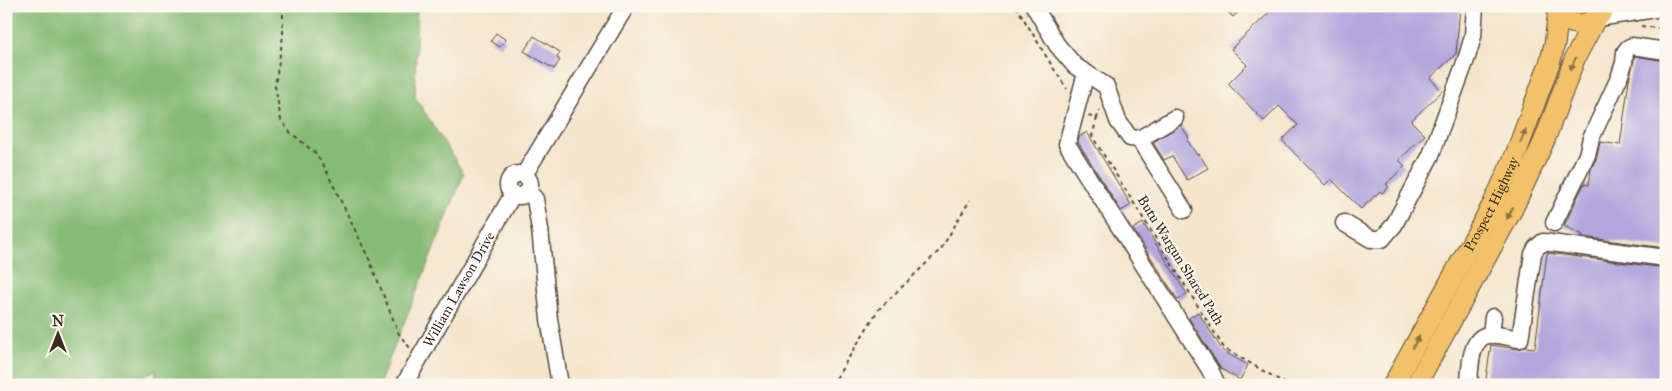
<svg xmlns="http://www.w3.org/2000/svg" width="1672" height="391" font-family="'IM FELL Great Primer',serif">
  <rect width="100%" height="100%" fill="#fbf7ec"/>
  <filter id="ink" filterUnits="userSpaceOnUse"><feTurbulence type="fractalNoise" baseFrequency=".02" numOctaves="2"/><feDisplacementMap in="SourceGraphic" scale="10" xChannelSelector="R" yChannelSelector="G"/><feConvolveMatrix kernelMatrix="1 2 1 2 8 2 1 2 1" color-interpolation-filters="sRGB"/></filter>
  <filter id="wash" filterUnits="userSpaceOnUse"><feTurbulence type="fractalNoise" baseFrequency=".0096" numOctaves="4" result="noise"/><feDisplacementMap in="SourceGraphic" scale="20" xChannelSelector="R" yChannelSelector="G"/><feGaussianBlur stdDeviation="1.12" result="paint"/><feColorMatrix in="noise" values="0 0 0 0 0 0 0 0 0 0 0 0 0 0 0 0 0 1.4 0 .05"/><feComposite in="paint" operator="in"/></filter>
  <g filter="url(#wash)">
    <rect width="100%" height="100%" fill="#f4e5cc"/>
    <polygon fill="#86bb76" stroke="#60724a" points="6,6 417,6 415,97 464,174 379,385 155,385 156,370 126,385 6,385"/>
    <g id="blocks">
      <g fill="#b2a6dd">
        <polygon points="1222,6 1245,6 1233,17"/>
        <polygon points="1276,6 1460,6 1456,54 1430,78 1442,91 1411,121 1425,135 1399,160 1405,166 1386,184 1389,187 1382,193 1380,191 1361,209 1331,179 1325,185 1282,140 1298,125 1279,106 1264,121 1228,84 1247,65 1231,49"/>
        <polygon points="496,33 506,40 500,47 491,41"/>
        <polygon points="534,36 560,52 557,58 560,60 554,69 524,51"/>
        <polygon points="1635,56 1666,61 1666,248 1583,237 1583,235 1564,226 1584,184 1589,185 1591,169 1597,157 1600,142 1620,145 1629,80"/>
        <polygon points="1181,125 1189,138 1187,140 1197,155 1199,154 1208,168 1187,180 1172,156 1164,160 1153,142"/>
        <polygon points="1087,132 1131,205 1121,211 1078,142 1079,137"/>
        <polygon points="1143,223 1187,294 1178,300 1133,229"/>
        <polygon points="1547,253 1666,268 1666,385 1485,385 1491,345 1518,349 1525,347 1535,348"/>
        <polygon points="1198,312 1223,351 1248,365 1240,380 1221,369 1189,318"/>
      </g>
    </g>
  </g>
  <g filter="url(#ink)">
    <use href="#blocks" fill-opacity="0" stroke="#574638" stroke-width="1"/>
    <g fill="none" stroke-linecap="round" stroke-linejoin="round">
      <g stroke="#574638" stroke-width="19">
        <g id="minor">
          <polyline points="1034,6 1057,45 1075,66 1106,86 1118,121 1130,138 1139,139 1184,210"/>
          <polyline points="1598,18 1655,9"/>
          <polyline points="1086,73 1067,144 1210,370 1217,385"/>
          <polyline points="1139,139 1175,118"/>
          <circle cx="519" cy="185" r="11"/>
          <polyline points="524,175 626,6"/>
          <polyline points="528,191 535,199 540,229 549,319 560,385"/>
          <polyline points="1344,223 1371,239 1382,239 1394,225 1431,155 1467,57 1473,36 1475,6"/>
          <polyline points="1554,223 1587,155 1591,138 1619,78 1624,63 1625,52 1628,48 1632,46 1666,51"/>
          <polyline points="1491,335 1493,317"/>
          <path id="s1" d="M404,385l109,-191"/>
          <path d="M1469,385c1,-14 0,-47 19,-50 7,-2 24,3 32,4l13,-85 3,-6 7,-6 123,16"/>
        </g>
      </g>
      <g stroke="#574638" stroke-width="22">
        <g id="major">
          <path d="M1557,6c7,25 40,23 48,0"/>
          <path id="s2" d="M1393,385l100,-181 22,-48 35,-94 5,-20 3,-31"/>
          <polyline points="1416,385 1512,210 1545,139 1575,58 1595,20"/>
        </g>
      </g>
      <g stroke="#574638" stroke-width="2" stroke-dasharray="4 4" stroke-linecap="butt">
        <polyline points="282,6 283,17 283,36 275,86 281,120 290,132 315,153 324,166 369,259 399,334 410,348"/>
        <polyline points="1016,6 1052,66 1067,89"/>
        <polyline points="1641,26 1666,29"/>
        <polyline points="1088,116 1097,118 1100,110"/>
        <polyline points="1097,118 1092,136 1224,348 1288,385"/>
        <polyline points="832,385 878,310 941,249 970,200"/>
      </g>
      <use href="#minor" stroke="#fff" stroke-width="16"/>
      <use href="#major" stroke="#f2c26a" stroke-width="20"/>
    </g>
    <defs><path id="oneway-solid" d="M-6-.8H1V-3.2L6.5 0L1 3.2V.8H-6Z" transform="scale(1.25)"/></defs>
    <g fill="#8d6e40">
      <use href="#oneway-solid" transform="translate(1573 64) rotate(112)"/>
      <use href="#oneway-solid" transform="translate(1523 136) rotate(-67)"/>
      <use href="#oneway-solid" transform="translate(1510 213) rotate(117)"/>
      <use href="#oneway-solid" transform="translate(1416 342) rotate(-61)"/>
    </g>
  </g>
  <g text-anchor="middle" stroke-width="4.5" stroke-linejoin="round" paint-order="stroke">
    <g font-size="14" fill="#3b2a1e" stroke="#fbf7ec">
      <text dy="5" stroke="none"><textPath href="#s2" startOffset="206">Prospect Highway</textPath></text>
      <text transform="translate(1181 260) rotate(58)" y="5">Butu Wargun Shared Path</text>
      <text dy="5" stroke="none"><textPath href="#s1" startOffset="110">William Lawson Drive</textPath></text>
    </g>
  </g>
  <rect width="1672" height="391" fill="none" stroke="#fbf7ec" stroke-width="25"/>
  <g transform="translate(58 334)" stroke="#fbf7ec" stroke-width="4" paint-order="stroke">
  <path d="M0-4L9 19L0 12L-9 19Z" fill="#3b2a1e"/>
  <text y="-8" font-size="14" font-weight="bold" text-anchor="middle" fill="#3b2a1e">N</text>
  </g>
</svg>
